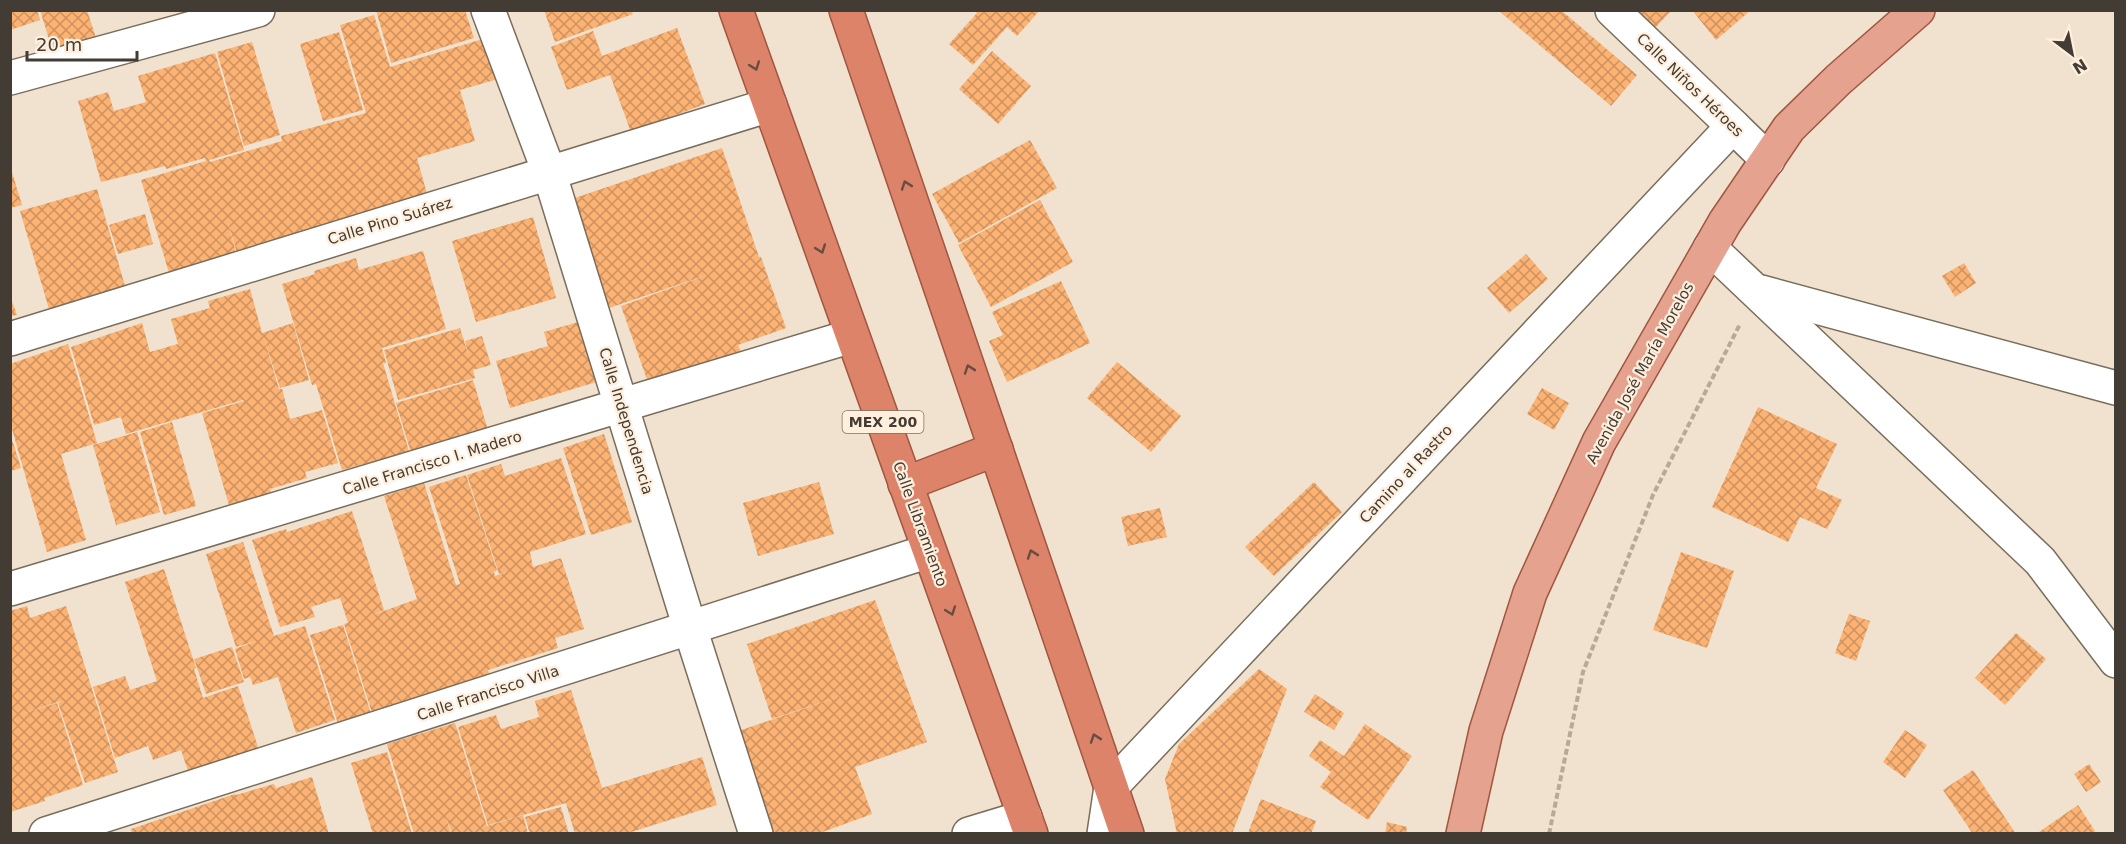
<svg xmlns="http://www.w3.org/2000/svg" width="2126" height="844" font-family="'DejaVu Sans',sans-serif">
  <defs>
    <pattern id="building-cross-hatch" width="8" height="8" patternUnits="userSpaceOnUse" patternTransform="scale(1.5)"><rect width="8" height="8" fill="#fbb273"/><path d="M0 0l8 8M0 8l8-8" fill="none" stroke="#cd925f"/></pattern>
  </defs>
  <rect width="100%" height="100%" fill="#f1e2cf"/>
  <g fill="url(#building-cross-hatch)">
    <polygon points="10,10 37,10 40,20 10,30"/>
    <polygon points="40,10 87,10 96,38 53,52"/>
    <polygon points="376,10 465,10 474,38 391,63"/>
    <polygon points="544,10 631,10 633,14 555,42"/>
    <polygon points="974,10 1040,10 1017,36 1007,27 973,65 949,44 977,13"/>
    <polygon points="1498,10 1561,10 1637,75 1611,106"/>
    <polygon points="1633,10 1672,10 1653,30"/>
    <polygon points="1692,10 1751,10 1716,40"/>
    <polygon points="374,15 390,67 486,38 498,79 460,90 475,141 417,158 429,201 239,260 226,215 237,256 170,276 141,180 206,161 205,158 166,169 165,166 101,182 78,101 108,92 114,111 146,102 138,76 215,53 244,150 209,160 210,162 282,141 281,136 366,113 340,25"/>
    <polygon points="677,28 705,104 631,132 610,75 567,90 551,47 593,31 602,56"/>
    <polygon points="339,32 363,110 323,121 300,44"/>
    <polygon points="252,42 280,135 244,146 217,52"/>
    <polygon points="992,51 1031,86 998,124 959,89"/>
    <polygon points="1030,140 1057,188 959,243 932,194"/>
    <polygon points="722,148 759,257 761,257 786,328 738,345 741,352 649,385 621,306 713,273 603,310 566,201"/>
    <polygon points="10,166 22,205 10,208"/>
    <polygon points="97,189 125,286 49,309 20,211"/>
    <polygon points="1040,200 1073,262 991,307 958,245"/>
    <polygon points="145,214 153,244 118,254 109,225"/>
    <polygon points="533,217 556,298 476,322 452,241"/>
    <polygon points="423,251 446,329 382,348 386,363 383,363 411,458 373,469 371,462 342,470 316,384 312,385 282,284 315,274 314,271 356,258 359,270"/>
    <polygon points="1526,254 1548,279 1509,313 1487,288"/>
    <polygon points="1964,263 1976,283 1955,297 1942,276"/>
    <polygon points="1061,281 1090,343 1007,382 989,341 1003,335 992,312"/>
    <polygon points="250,289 262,333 293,323 309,380 280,388 263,335 279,389 282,389 290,419 322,410 338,463 305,472 307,478 270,489 271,493 229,505 202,413 244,401 243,400 126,434 121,417 94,425 71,347 142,323 150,352 178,344 171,319 210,308 208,301"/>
    <polygon points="10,296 17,315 10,316"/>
    <polygon points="585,320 603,380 510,408 496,361 548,346 544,332"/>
    <polygon points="460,328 469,357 465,341 482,336 491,365 473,370 475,378 398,400 384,350"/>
    <polygon points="68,344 97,443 61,454 86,540 47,552 10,422 10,364"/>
    <polygon points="1117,362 1181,416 1151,452 1087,398"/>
    <polygon points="473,380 488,430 411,453 396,403"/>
    <polygon points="1542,388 1569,403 1554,430 1527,414"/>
    <polygon points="1758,407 1837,444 1816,488 1842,500 1827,529 1800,517 1788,542 1712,507"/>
    <polygon points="172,422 196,506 164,515 140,432"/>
    <polygon points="137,432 160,512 116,525 93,445"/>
    <polygon points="10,433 21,468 10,471"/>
    <polygon points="604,434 632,522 591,535 563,448"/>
    <polygon points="561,458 586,534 530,552 533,567 561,558 584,629 555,638 558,648 488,670 490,678 373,716 344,624 348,623 340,598 311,607 315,617 280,627 252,540 286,529 287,532 352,511 384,610 370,616 417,599 384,496 424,483 456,585 460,584 429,487 466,475 497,570 494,572 495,576 509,571 499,574 467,475 501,464 505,476"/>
    <polygon points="819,482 834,534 758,556 743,503"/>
    <polygon points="1314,482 1342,512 1274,576 1245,547"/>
    <polygon points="1160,508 1167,537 1128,546 1121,517"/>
    <polygon points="243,542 274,636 305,626 335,720 296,733 278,677 253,685 250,677 244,679 235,649 256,641 236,647 206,554"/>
    <polygon points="1681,552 1734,571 1707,648 1653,630"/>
    <polygon points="164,569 196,668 194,669 203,698 238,686 262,759 188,771 181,750 153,760 148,746 115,758 93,687 125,676 130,690 157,681 125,582"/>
    <polygon points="875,600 927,742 855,767 872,814 817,834 764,834 730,734 864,688 772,719 747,644"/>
    <polygon points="27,606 30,618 66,606 118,772 85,783 58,703 61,701 18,715 57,703 83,785 44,798 45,801 10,812 10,611"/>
    <polygon points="1849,614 1870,621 1856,661 1835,653"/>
    <polygon points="343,625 372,717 339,727 310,635"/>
    <polygon points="2016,633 2046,659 2005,705 1975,678"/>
    <polygon points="232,647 244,682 206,694 194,659"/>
    <polygon points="1259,669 1287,689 1232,834 1177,834 1165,779 1179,744"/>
    <polygon points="571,690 602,788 702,757 717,805 625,834 575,834 566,803 488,825 458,727 496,715 501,729 539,717 535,701"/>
    <polygon points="1315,694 1344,713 1334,730 1304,712"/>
    <polygon points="455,723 487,826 484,827 523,815 528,834 452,834 446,817 451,834 414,834 387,744"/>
    <polygon points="1365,724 1412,756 1368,820 1320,787 1331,772 1309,756 1320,740 1344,756"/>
    <polygon points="1905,730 1927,745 1905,778 1883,762"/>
    <polygon points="387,752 412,834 373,834 351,763"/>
    <polygon points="2089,764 2101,782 2086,792 2074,774"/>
    <polygon points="1973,770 2016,834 1973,834 1943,790"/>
    <polygon points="312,777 329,834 132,834 131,829 235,794 236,795 274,784 276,788"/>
    <polygon points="1261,799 1316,821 1311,834 1248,833"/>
    <polygon points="2078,805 2095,831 2093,834 2036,834"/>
    <polygon points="561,807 569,834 530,834 525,817"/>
    <polygon points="1387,822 1407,827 1406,834 1385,834"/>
  </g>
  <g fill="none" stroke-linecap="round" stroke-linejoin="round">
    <g stroke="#7a6d5c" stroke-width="36">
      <g id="minor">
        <polyline points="488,10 549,172 690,628 756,834"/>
        <polyline points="1612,10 1733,126"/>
        <polyline points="10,78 258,10"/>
        <polyline points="1710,248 2040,561 2116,661"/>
        <polyline points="1761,292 2116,388"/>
        <polyline points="10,339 770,105"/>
        <polyline points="10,589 852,336"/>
        <polyline points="46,834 929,551"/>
        <polyline points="969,834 1025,817"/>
      </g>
    </g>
    <g stroke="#7a6d5c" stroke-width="36">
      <polyline id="tertiary" points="1104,834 1111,787 1733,126 1768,160"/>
    </g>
    <g stroke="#a0563f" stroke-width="36">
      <polyline id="primary" points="1463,834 1486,731 1530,593 1599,442 1725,222 1789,128 1838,80 1918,10"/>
    </g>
    <g stroke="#a0563f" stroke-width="36">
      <g id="trunk">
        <polyline points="736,10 1031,834"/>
        <polyline points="846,10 1127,834"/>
        <polyline points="905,484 996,449"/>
      </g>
    </g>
    <polyline stroke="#b5a99a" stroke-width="4" stroke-dasharray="6 3" stroke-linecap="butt" points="1549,834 1583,672 1653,495 1740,324"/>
    <use href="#minor" stroke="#fff" stroke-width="33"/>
    <use href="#tertiary" stroke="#fff" stroke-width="33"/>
    <use href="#primary" stroke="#e5a28f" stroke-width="33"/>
    <use href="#trunk" stroke="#dc836a" stroke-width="33"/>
  </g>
  <defs><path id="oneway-chevron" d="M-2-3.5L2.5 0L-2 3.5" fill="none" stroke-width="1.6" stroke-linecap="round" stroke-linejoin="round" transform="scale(1.5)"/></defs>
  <g stroke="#684e42">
    <use href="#oneway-chevron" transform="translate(755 66) rotate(70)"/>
    <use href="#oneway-chevron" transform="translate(906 185) rotate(-109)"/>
    <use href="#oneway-chevron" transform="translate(821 249) rotate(70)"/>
    <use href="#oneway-chevron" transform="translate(969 369) rotate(-109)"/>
    <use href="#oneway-chevron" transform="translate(1032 554) rotate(-109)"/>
    <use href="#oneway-chevron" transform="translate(951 611) rotate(70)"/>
    <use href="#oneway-chevron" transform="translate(1095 738) rotate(-109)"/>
  </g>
  <g text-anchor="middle" stroke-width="4.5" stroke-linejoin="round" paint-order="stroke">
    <rect fill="#ffefdc" stroke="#7b7266" stroke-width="1.5" x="842.5" y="411" width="81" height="22" rx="4.5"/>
    <g font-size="14" font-weight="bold" fill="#423c34">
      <text x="883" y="427">MEX 200</text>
    </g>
    <g font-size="15" fill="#423c34" stroke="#ffefdc">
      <text transform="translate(1690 85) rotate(44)" y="5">Calle Niños Héroes</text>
      <text transform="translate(390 221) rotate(-17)" y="5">Calle Pino Suárez</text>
      <text transform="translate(1640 373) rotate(-61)" y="5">Avenida José María Morelos</text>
      <text transform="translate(626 421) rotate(73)" y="5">Calle Independencia</text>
      <text transform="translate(432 463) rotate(-17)" y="5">Calle Francisco I. Madero</text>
      <text transform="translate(1406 474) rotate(-47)" y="5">Camino al Rastro</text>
      <text transform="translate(920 524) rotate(70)" y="5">Calle Libramiento</text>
      <text transform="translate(488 693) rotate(-18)" y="5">Calle Francisco Villa</text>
    </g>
  </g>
  <rect width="2126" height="844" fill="none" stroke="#423c34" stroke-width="24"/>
  <g transform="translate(2072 54) rotate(148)" stroke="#ffefdc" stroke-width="4.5" paint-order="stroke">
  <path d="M0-4.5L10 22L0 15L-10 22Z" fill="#423c34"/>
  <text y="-9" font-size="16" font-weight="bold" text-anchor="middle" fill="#423c34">N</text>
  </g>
  <path d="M27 51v9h110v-9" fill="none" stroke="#423c34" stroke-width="3"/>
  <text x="36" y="51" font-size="18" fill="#423c34" stroke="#ffefdc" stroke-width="4.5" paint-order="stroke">20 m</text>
</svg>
